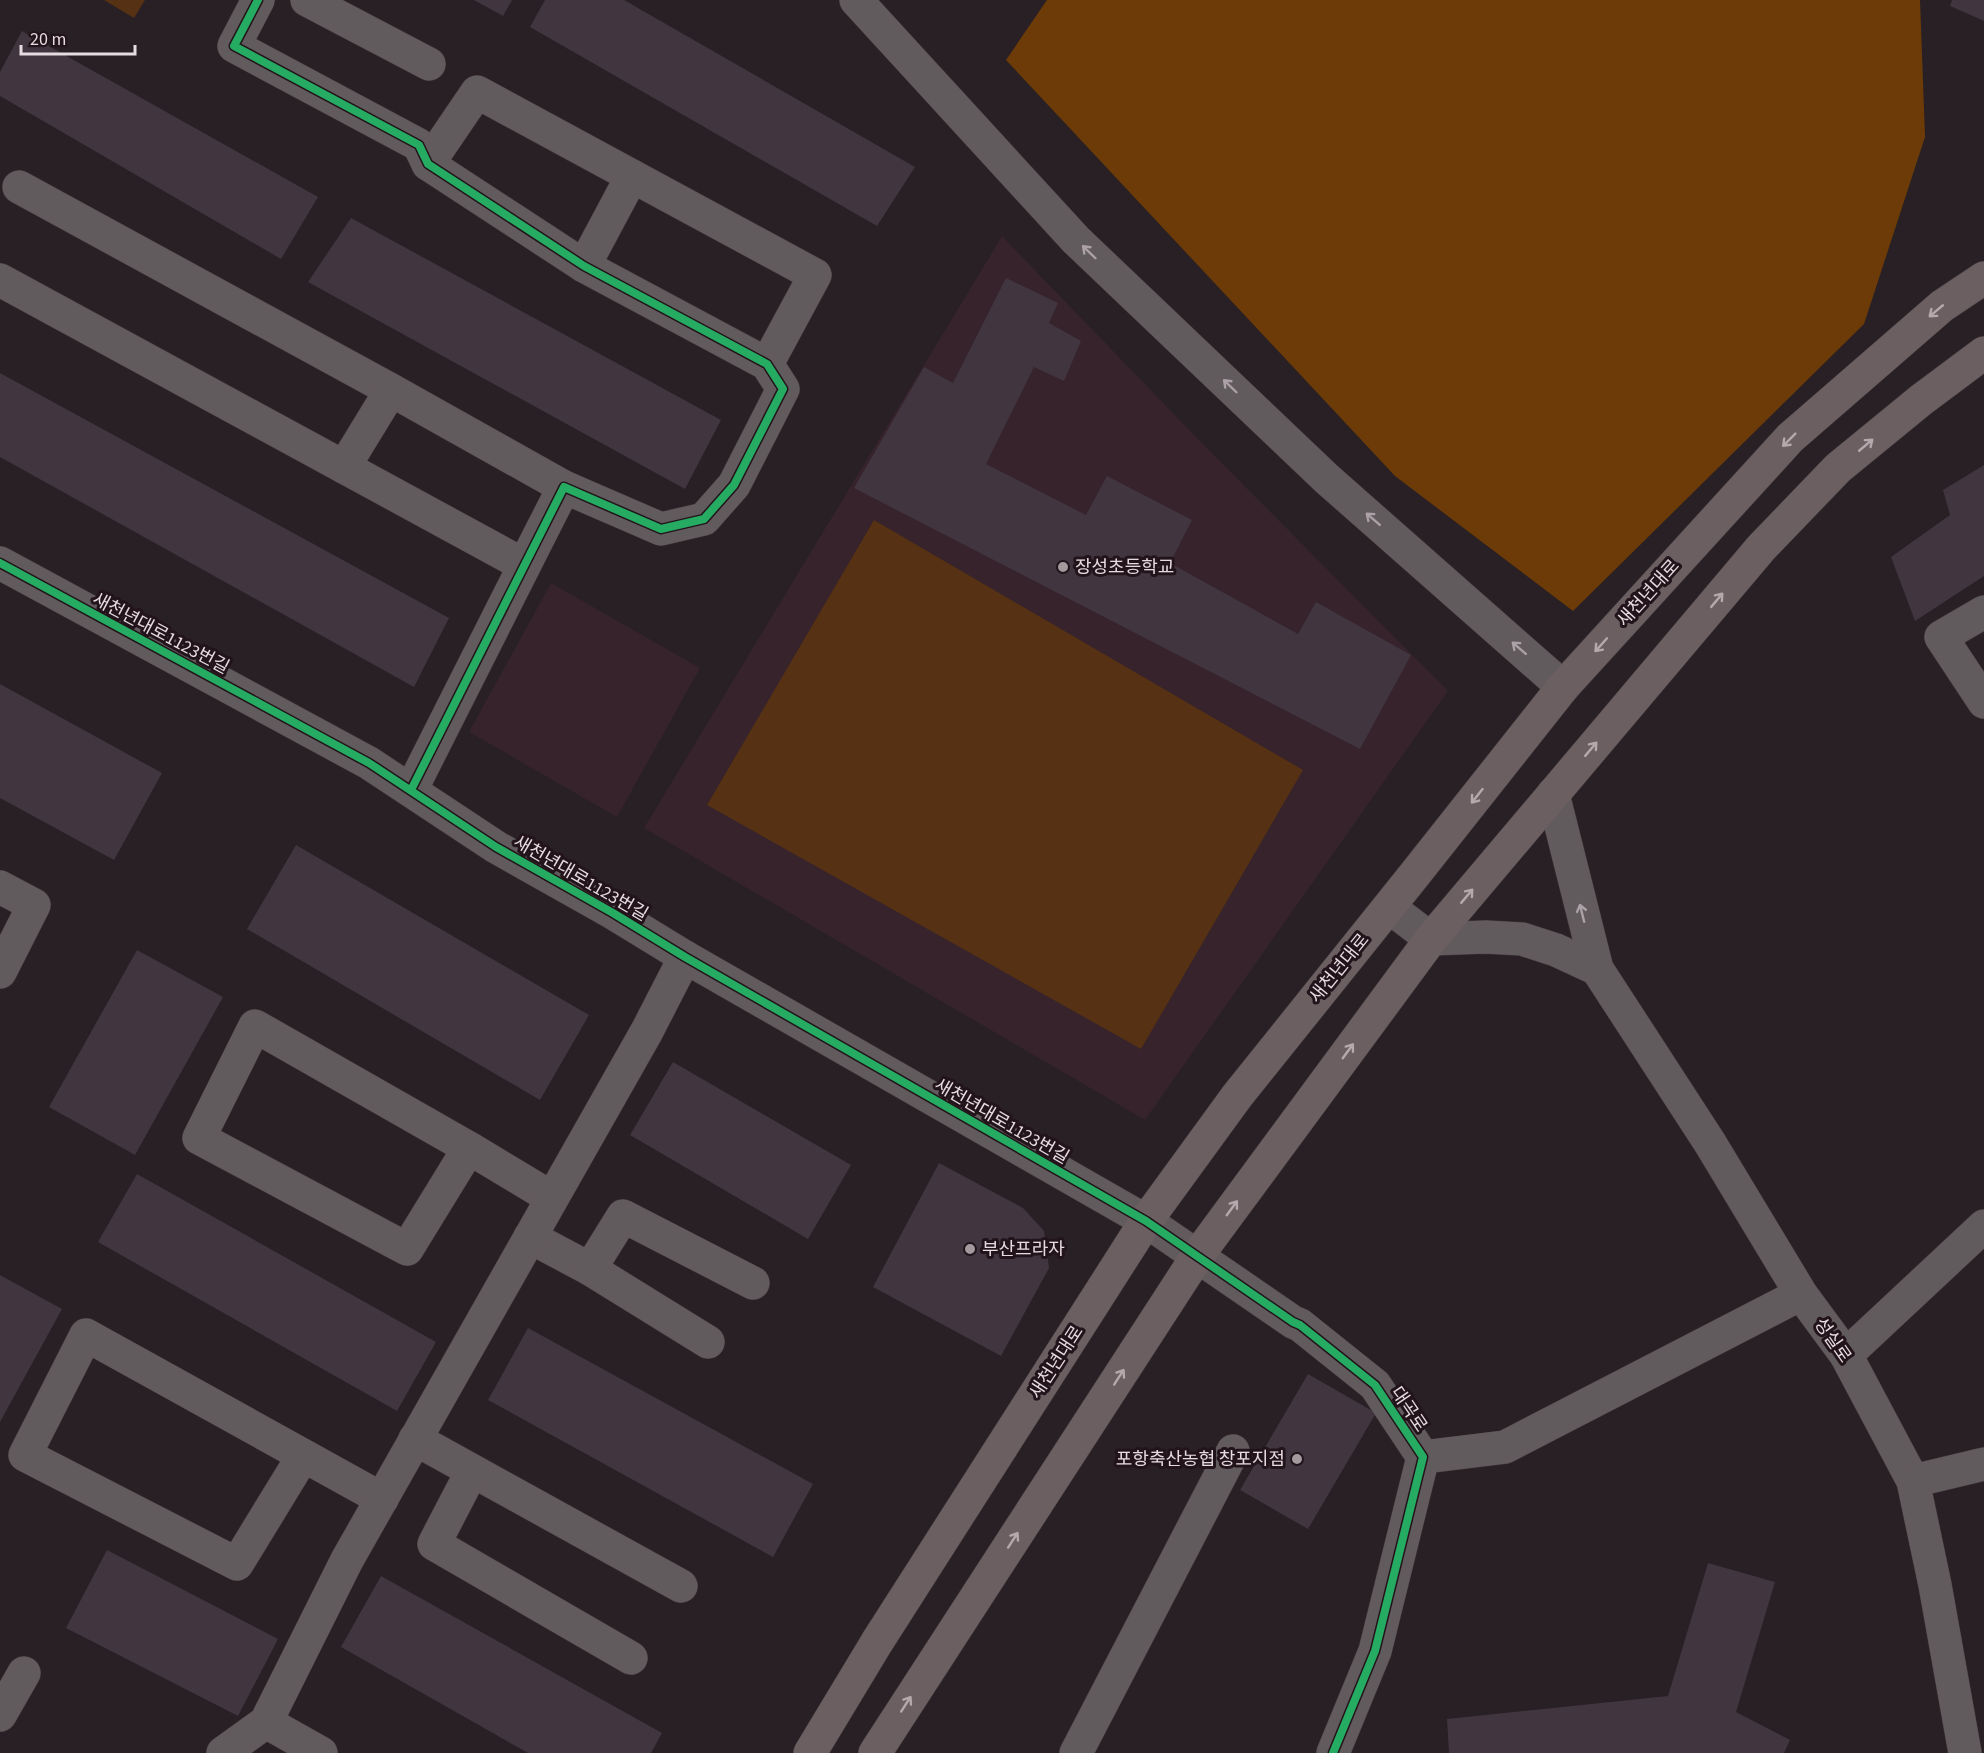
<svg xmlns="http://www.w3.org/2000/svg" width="1984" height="1753" font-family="'Source Sans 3','Noto Sans KR',sans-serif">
  <rect width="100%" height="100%" fill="#282024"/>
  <g fill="#36232c">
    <polygon points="1002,236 1201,442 1448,691 1145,1120 644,828"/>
    <polygon points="551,583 700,668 617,817 469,732"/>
  </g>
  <g fill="#563113">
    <polygon points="104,0 145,0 134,18"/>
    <polygon points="874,520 1303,770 1141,1049 707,805"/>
  </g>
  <polygon fill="#6d3b07" points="1047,0 1920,0 1925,137 1864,324 1573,611 1395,476 1006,60"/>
  <g fill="#413540">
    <polygon points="474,0 512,0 503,16"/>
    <polygon points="545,0 624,0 915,167 877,226 530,27"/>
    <polygon points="1952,0 1984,0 1984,21 1950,6"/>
    <polygon points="22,31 318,197 281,259 0,96 0,72"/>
    <polygon points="351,218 721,420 685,489 308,282"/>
    <polygon points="1006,278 1058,303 1049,323 1081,341 1064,381 1034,367 986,464 1086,515 1107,476 1192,520 1170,563 1298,634 1316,602 1411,655 1360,749 854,488 924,367 953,383"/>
    <polygon points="0,373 449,618 414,687 0,457"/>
    <polygon points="1984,465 1984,576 1915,621 1891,557 1950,515 1943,490"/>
    <polygon points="0,684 162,773 114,860 0,798"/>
    <polygon points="296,845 589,1015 540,1100 247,929"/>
    <polygon points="137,950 223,997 135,1155 49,1107"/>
    <polygon points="673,1062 851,1165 808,1239 630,1135"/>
    <polygon points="939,1163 1023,1208 1044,1231 1049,1268 1001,1356 873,1287"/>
    <polygon points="137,1174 436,1342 397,1411 98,1242"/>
    <polygon points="0,1275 62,1309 0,1422"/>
    <polygon points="528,1328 813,1484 773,1557 488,1400"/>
    <polygon points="1308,1374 1376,1413 1308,1529 1240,1490"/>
    <polygon points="107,1550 278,1639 238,1716 66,1628"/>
    <polygon points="1708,1563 1775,1582 1736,1712 1790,1740 1784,1753 1449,1753 1447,1719 1668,1696"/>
    <polygon points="381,1576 662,1733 651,1753 528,1753 341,1647"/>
  </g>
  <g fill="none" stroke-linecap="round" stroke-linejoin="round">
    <g stroke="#443c3f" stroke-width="34">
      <g id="minor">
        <polyline points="258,0 234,46 419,145 428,164 584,266 767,364 783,389 734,485 704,519 661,529 564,487 411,790"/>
        <polyline points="307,0 429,64"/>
        <polyline points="856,0 1076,240 1327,479 1563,687"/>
        <polyline points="428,164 477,92 632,176"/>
        <polyline points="19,187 391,390 564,487 524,565 344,467"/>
        <polyline points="584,266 632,176 815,275 767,364"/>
        <polyline points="0,280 344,467 391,390"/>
        <polyline points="0,563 369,763 496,847 613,913 685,957 1146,1221 1293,1322 1300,1325 1375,1385 1423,1457 1375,1651 1333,1753"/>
        <polyline points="1984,612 1941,637 1984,702"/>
        <polyline points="1553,794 1597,969 1710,1143 1801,1294 1846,1355 1913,1481 1935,1585 1965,1753"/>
        <polyline points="0,887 34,905 0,972"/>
        <polyline points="1389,907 1431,939 1486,937 1522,939 1556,950 1597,969"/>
        <polyline points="469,1148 255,1026 199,1138 407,1249 469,1148 552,1198"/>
        <polyline points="530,1237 590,1269 708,1342"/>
        <polyline points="590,1269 623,1216 753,1283"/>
        <polyline points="1846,1355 1984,1226"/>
        <polyline points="415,1439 681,1586"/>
        <polyline points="303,1456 237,1564 25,1455 86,1335 382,1499"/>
        <polyline points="1423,1457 1505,1447 1801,1294"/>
        <polyline points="472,1471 434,1544 631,1658"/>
        <polyline points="1913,1481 1984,1464"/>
        <polyline points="0,1715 24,1673"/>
        <polyline points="266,1722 321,1753"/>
        <polyline points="223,1753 266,1722 347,1560 647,1031 685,957"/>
        <polyline points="1076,1753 1233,1451"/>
      </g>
    </g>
    <g stroke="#443c3f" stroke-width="34">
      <g id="major">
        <polyline points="810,1753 877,1642 1146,1221 1237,1096 1415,874 1563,687 1790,438 1942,306 1984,278"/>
        <polyline points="875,1753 1198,1255 1431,939 1761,548 1838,468 1921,400 1984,353"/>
      </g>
    </g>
    <use href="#minor" stroke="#625b5e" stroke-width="33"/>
    <use href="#major" stroke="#6b5f61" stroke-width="33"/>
    <g stroke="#22141a" stroke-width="11">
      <g id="cycleway">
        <polyline points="258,0 234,46 419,145 428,164 584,266 767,364 783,389 734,485 704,519 661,529 564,487 411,790"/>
        <polyline points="0,563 369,763 496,847 613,913 685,957 1146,1221 1293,1322 1300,1325 1375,1385 1423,1457 1375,1651 1333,1753"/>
      </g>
    </g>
    <use href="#cycleway" stroke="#26ab63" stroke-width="8"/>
  </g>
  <defs><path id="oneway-shaft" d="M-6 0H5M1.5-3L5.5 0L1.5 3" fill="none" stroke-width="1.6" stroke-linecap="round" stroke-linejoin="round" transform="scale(1.5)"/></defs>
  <g stroke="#aba1a6">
    <use href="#oneway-shaft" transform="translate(1089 252) rotate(-136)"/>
    <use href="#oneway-shaft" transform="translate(1230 386) rotate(-136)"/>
    <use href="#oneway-shaft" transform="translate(1373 519) rotate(-139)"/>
    <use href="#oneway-shaft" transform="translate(1519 648) rotate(-139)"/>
    <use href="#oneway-shaft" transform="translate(1582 913) rotate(-104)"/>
  </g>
  <g stroke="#b5a9ad">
    <use href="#oneway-shaft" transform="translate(1936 311) rotate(140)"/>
    <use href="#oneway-shaft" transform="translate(1789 440) rotate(135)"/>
    <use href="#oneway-shaft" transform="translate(1866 445) rotate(-40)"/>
    <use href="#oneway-shaft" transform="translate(1717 600) rotate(-50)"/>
    <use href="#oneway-shaft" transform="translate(1601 645) rotate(132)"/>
    <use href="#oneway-shaft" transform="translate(1591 749) rotate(-50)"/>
    <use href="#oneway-shaft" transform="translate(1477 796) rotate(128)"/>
    <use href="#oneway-shaft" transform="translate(1467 896) rotate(-50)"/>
    <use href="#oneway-shaft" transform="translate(1348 1051) rotate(-54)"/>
    <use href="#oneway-shaft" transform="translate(1232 1208) rotate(-54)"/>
    <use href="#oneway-shaft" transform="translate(1119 1377) rotate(-57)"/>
    <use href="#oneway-shaft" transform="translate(1013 1540) rotate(-57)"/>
    <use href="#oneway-shaft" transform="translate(906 1704) rotate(-57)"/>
  </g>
  <g fill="#a49a9e" stroke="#22141a" stroke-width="2">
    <circle cx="1063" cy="567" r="6"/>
    <circle cx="970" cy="1249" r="6"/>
    <circle cx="1297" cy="1459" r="6"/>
  </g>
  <g text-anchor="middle" stroke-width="6" stroke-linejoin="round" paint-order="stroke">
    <g font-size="18" fill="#e6dbe0" stroke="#22141a" text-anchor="start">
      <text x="1075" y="573">장성초등학교</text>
      <text x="982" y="1255">부산프라자</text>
      <text x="1285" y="1465" text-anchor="end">포항축산농협 창포지점</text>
    </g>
    <g font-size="18" fill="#e6dbe0" stroke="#22141a">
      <text transform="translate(1648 593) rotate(-48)" y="6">새천년대로</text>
      <text transform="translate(161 633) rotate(28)" y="6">새천년대로1123번길</text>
      <text transform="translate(581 878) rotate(30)" y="6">새천년대로1123번길</text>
      <text transform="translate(1339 968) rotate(-51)" y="6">새천년대로</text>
      <text transform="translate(1002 1121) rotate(30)" y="6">새천년대로1123번길</text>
      <text transform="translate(1833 1340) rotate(55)" y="6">성실로</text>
      <text transform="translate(1056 1362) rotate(-57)" y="6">새천년대로</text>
      <text transform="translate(1409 1409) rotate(56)" y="6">대곡로</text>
    </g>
  </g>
  <path d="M21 45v9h114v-9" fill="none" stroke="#e6dbe0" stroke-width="3"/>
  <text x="30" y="45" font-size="18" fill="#e6dbe0" stroke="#22141a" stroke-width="4.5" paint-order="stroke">20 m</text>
</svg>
